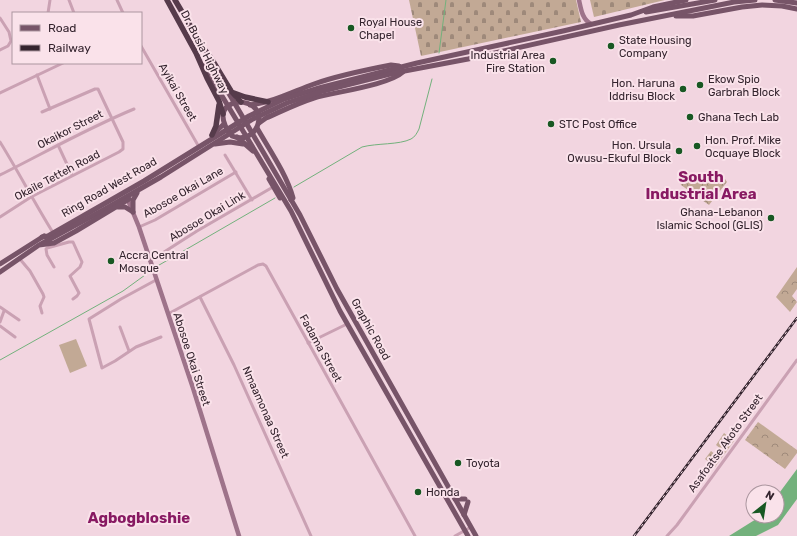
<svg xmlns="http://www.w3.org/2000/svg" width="797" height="536" font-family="Rubik,sans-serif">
  <defs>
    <pattern id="grass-tufts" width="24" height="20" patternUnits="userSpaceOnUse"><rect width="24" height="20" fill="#c2a995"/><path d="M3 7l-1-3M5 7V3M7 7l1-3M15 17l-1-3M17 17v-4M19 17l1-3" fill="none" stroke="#9e897a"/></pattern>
    <pattern id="forest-crowns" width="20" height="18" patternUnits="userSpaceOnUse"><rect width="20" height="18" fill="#c2a995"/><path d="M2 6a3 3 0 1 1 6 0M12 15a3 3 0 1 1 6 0" fill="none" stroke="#9e897a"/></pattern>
    <pattern id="cemetery-stones" width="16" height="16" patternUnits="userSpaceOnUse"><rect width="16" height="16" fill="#c2a995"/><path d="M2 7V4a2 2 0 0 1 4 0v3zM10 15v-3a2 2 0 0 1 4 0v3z" fill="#9e897a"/></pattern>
  </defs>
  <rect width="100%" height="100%" fill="#f2d5e0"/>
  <polygon fill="url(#grass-tufts)" points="724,433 734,441 715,467 705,459 711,451 716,455 721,449 716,445"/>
  <g fill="url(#forest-crowns)">
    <polygon points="725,179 727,182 709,205 681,185 680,181"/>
    <polygon points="797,267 797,289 792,296 797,302 790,312 776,297"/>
    <polygon points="758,422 797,450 797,453 785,469 745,440"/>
  </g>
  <g fill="url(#cemetery-stones)">
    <polygon points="409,0 576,0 581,22 421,56"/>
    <polygon points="590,0 665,0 594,17"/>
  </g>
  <polygon fill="#c2a995" points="76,339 87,366 70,373 59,345"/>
  <polygon fill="#73b17c" points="797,469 797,499 778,525 756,536 729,536 761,516 777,516 777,496"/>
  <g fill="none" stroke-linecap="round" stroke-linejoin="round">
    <g stroke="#73b17c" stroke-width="1">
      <polyline points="439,53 446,0"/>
      <path d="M294,187l68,-40c15,-4 37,-2 49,-8 4,-2 6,-6 8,-10l13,-50"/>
      <polyline points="154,268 275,198"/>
      <polyline points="0,360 123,291 152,270"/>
    </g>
    <g stroke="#caa1b3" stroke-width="3">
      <polyline points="69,0 74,13"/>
      <polyline points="117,0 123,13"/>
      <polyline points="48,13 50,0"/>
      <polyline points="0,18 9,32 11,41 8,46 0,50"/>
      <polyline points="141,46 199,147"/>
      <polyline points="37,75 50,109"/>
      <polyline points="0,93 63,63"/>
      <path d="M0,142c18,29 34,60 52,89"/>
      <polyline points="58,145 72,175"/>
      <polyline points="225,155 252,200"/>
      <path d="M0,175c44,-22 88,-47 134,-66"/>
      <polyline points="0,217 31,197 119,152 123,149 123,142 98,89 95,89 42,112"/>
      <polyline points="139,227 155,220 236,172"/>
      <polyline points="19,258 30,271 43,294 44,297 40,306 42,313"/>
      <polyline points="150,261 197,231 273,187"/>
      <polyline points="54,267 47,255 46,249 47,248 69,242 73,242 82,262 80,267 70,276 79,293 77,296 73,299"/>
      <polyline points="156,280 121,299 89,319 102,368 115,361 136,347 161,337"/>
      <polyline points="200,297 234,365 311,536"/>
      <polyline points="0,307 19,320"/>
      <polyline points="168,314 258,265 263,264 266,266 415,536"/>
      <polyline points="0,322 4,311"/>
      <polyline points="0,326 15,337"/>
      <polyline points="120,327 129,351"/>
      <polyline points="308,343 347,324"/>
      <polyline points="455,536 471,527"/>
      <polyline points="667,536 677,525 797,360"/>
    </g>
    <g stroke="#9e738a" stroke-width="4.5">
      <path d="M579,0c2,9 3,19 12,24"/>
      <polyline points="127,198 139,227 193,388 239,536"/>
    </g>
    <g stroke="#775468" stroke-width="5">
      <polyline points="775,0 797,3"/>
      <polyline points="646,12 715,0"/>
      <polyline points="676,16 693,16 742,7 762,5 782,6 797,9"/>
      <polyline points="204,66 291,211 340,311 468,536"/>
      <polyline points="214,68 300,215 337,289 476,536"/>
      <path d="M238,102c35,0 21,45 -6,34 -11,-13 -15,-30 6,-34z"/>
      <path d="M250,105c24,-3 42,-13 64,-21 25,-9 51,-14 77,-19l8,1"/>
      <path d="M259,123l7,-5c16,-7 32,-15 48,-20 21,-6 75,-13 89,-26"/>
      <path d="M257,128c12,21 30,47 36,70l-2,2"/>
      <polyline points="212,135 224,124"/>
      <polyline points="237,137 253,151"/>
      <polyline points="215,144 230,142 243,144"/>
      <polyline points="269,179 280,198"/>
      <polyline points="118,207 125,207 133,212"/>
      <polyline points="133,212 133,200 137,193"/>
      <polyline points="42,237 48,236 144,181 249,116 284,99 319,88 417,63 563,31 631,15 653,7 686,0"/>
      <polyline points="41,244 105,209 161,177 253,119 287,103 323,91 394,73 468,59 619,25 734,2 755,0"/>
      <polyline points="0,264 44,236"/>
      <polyline points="0,272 39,245 54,243 76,231 129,199"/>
      <polyline points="455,499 465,499"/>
      <polyline points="464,515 468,502"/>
    </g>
    <g stroke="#563b4b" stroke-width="5.5">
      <polyline points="167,0 196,53 207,78 219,101 223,114"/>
      <polyline points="175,0 204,49 211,58 231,91 241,102"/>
      <polyline points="234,93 245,97 268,102"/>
      <polyline points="212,135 216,126 219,105"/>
    </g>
    <g stroke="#34242e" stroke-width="2.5">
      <polyline id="rail" points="634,536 797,318"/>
    </g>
    <use href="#rail" stroke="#fae2ea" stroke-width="1" stroke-dasharray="3" stroke-linecap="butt"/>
  </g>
  <g fill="#185823" stroke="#fae2ea" stroke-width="1.5">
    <circle cx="351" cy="28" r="4"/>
    <circle cx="611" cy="46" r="4"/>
    <circle cx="553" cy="61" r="4"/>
    <circle cx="700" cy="85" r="4"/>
    <circle cx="683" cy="89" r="4"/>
    <circle cx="690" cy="117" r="4"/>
    <circle cx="551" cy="124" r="4"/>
    <circle cx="697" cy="146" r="4"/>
    <circle cx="679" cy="151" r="4"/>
    <circle cx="771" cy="218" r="4"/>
    <circle cx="111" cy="261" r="4"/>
    <circle cx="458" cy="463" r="4"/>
    <circle cx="418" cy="492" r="4"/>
  </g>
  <g text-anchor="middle" stroke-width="4" stroke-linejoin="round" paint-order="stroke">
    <g font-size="11" fill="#34242e" stroke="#fae2ea" text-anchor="start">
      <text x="359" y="26">Royal House<tspan x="359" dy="13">Chapel</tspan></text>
      <text x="619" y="44">State Housing<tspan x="619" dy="13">Company</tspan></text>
      <text x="545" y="59" text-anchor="end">Industrial Area<tspan x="545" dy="13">Fire Station</tspan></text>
      <text x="708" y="83">Ekow Spio<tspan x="708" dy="13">Garbrah Block</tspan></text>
      <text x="675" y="87" text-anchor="end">Hon. Haruna<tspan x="675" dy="13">Iddrisu Block</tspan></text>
      <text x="698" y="121">Ghana Tech Lab</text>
      <text x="559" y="128">STC Post Office</text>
      <text x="705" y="144">Hon. Prof. Mike<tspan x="705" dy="13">Ocquaye Block</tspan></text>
      <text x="671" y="149" text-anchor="end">Hon. Ursula<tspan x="671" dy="13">Owusu-Ekuful Block</tspan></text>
      <text x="763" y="216" text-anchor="end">Ghana-Lebanon<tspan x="763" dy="13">Islamic School (GLIS)</tspan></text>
      <text x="119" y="259">Accra Central<tspan x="119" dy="13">Mosque</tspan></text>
      <text x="466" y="467">Toyota</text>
      <text x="426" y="496">Honda</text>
    </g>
    <g font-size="11" fill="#34242e" stroke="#fae2ea">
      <text transform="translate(205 52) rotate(63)" y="4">Dr. Busia Highway</text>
      <text transform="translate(178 92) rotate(60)" y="4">Ayikai Street</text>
      <text transform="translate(70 129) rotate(-27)" y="4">Okaikor Street</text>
      <text transform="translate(57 175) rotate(-28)" y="4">Okaile Tetteh Road</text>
      <text transform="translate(109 187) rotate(-30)" y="4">Ring Road West Road</text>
      <text transform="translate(183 192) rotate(-30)" y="4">Abosoe Okai Lane</text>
      <text transform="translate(207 216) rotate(-31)" y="4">Abosoe Okai Link</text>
      <text transform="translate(371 329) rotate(61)" y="4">Graphic Road</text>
      <text transform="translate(321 348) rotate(61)" y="4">Fadama Street</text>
      <text transform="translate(192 359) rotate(72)" y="4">Abosoe Okai Street</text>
      <text transform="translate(266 412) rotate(66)" y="4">Nmaamonaa Street</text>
      <text transform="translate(725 443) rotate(-54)" y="4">Asafoatse Akoto Street</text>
    </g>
    <g font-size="15" font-weight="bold" fill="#881962" stroke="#fae2ea">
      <text x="701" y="182">South<tspan x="701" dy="17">Industrial Area</tspan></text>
      <text x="139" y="523">Agbogbloshie</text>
    </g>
  </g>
  <rect x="12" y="12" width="130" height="52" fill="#fae2ea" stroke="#ab969f"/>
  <rect x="20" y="25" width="20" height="6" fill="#775468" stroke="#ab969f"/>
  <text x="48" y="32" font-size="12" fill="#34242e">Road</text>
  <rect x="20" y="45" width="20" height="6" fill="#34242e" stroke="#ab969f"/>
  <text x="48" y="52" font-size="12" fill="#34242e">Railway</text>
  <g transform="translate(765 504) rotate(30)"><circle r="19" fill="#fae2ea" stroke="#ab969f"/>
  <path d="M0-3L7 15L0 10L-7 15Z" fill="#185823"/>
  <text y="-6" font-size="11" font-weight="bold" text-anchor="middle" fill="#34242e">N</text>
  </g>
</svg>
